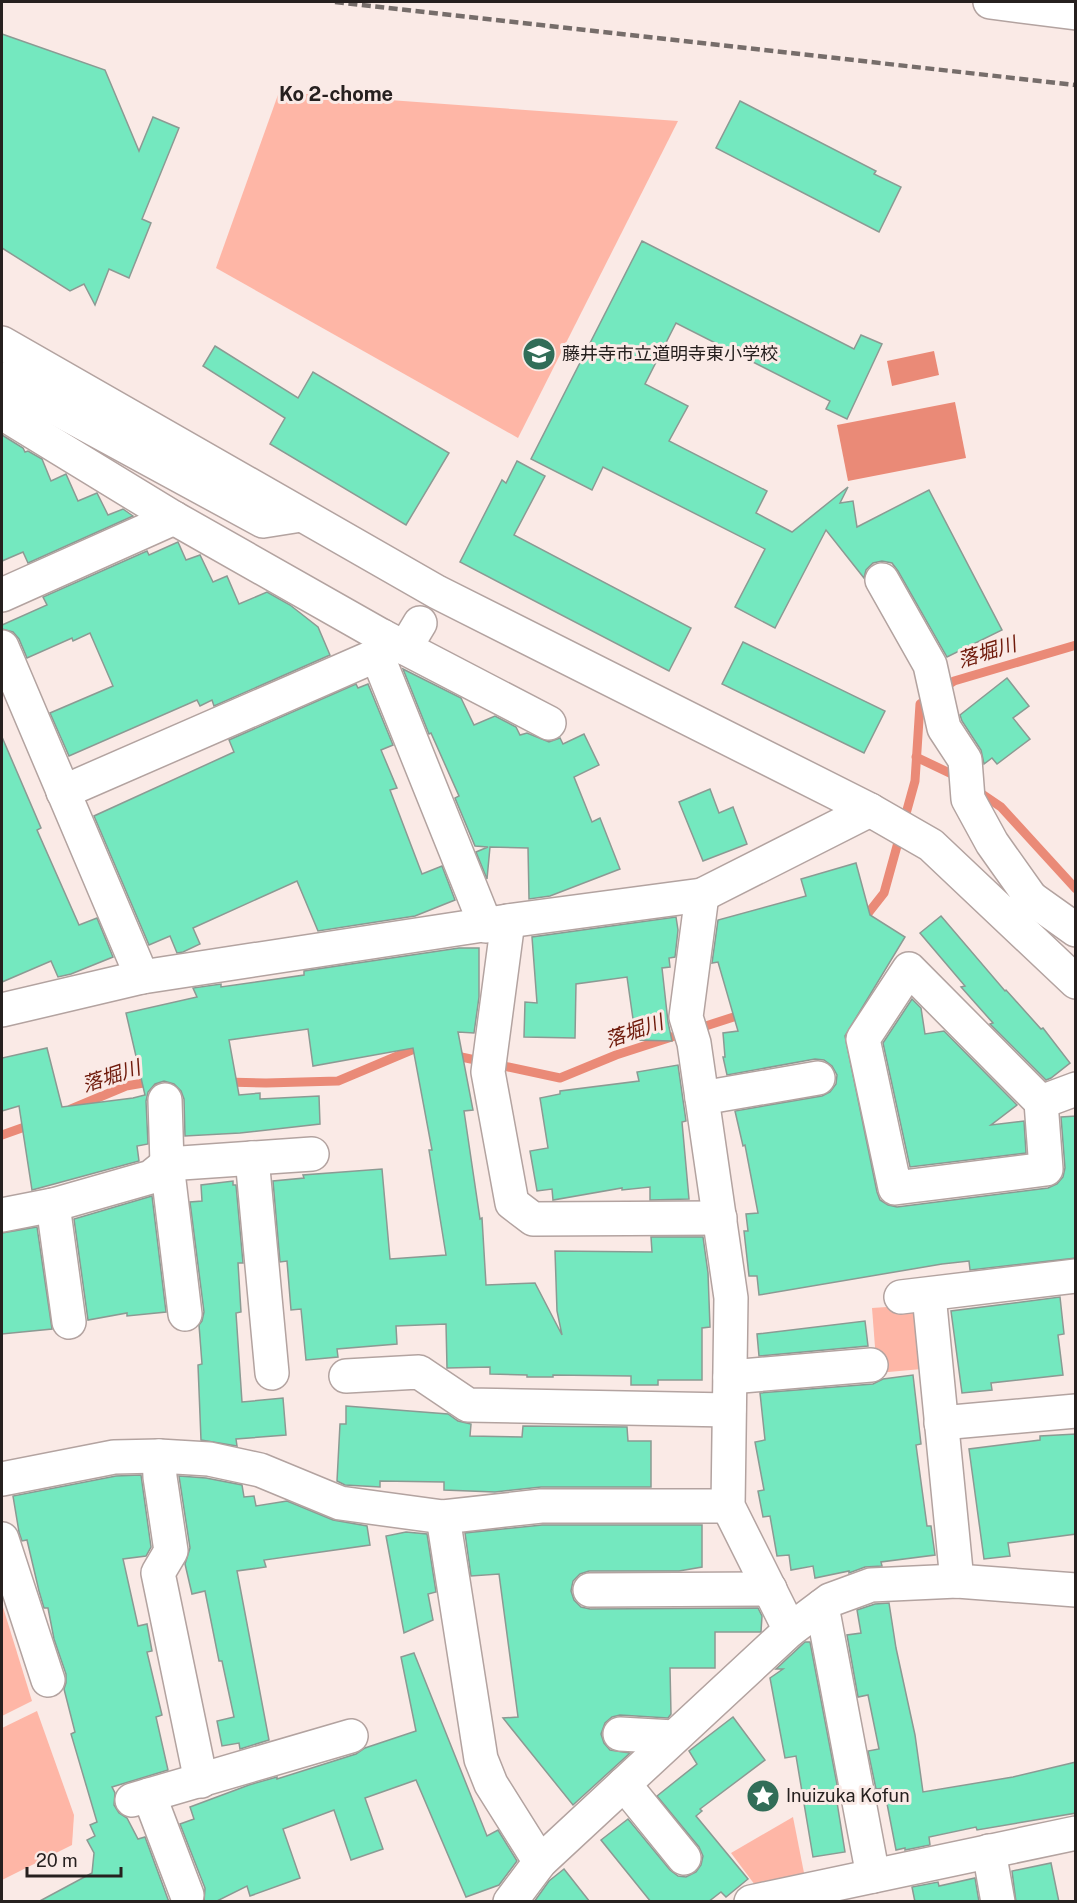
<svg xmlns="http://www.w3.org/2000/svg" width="1077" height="1903" font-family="'Public Sans','Noto Sans JP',sans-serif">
  <rect width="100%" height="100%" fill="#faeae6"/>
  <g fill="#feb6a6">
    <polygon points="279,92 678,121 518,438 216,268"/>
    <polygon points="917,1305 922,1369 877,1373 872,1308"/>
    <polygon points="2,1604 32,1701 2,1716"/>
    <polygon points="37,1711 74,1815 72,1845 2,1880 2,1728"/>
    <polygon points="793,1817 805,1878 758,1889 731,1853"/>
  </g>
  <g fill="#ea8a77">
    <polygon points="934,351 939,375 892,386 887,361"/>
    <polygon points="955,402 966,458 848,481 837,425"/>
  </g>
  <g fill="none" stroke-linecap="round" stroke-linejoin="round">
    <g stroke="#ea8a77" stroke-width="9">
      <polyline points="942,689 954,681 1076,645"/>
      <polyline points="916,757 960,778"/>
      <polyline points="976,790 1001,807 1076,889"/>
      <polyline points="862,921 884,893 915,781 920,704 930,697"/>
      <polyline points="452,1055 560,1078 616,1055 746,1013"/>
      <polyline points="225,1082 266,1083 338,1081 414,1049 424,1051"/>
      <polyline points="71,1109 126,1086 155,1081"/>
      <polyline points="2,1135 33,1124"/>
    </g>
  </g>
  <g fill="#74e8bf" stroke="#8b9a93" stroke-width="1.5">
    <polygon points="2,34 105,70 139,151 153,117 179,128 142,219 151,223 129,278 109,269 95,305 84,284 70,291 2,248"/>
    <polygon points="740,101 876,171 874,174 901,187 879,232 716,148"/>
    <polygon points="642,241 854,349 861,335 882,344 847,419 826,409 830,401 676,323 645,384 688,406 669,441 767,491 756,513 792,532 848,487 840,503 853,501 857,527 929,490 1002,630 947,657 898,571 892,563 882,561 873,563 866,570 864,578 826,530 775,628 735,607 765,549 603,467 592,490 531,459"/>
    <polygon points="215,346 298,398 313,372 449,453 406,525 270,444 285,418 203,366"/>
    <polygon points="2,435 23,448 25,452 28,451 42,459 51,481 66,474 78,501 97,493 108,515 123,509 133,516 28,563 23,552 2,561"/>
    <polygon points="517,461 545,476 514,535 691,628 669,671 460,562 502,480 506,483"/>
    <polygon points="178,542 186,560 200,555 213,582 227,576 239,604 267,592 290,605 318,627 330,655 214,706 212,700 200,706 197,700 69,756 50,713 113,686 90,633 73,641 72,638 27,658 19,639 13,632 2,629 2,625 47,605 43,597 147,551 149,555"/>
    <polygon points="743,642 885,711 864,753 722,684"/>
    <polygon points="403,669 461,698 474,725 495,716 516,727 520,735 527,733 549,742 560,738 563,744 584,734 599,765 574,777 592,822 600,818 620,869 550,896 529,899 528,848 490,847 487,879 476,852 488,847 475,846 455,798 459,796 431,733 429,734"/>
    <polygon points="1007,678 1029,706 1013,718 1030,739 997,764 992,758 984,764 981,750 962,721 960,715"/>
    <polygon points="356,684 358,688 368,684 393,745 381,750 397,788 390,790 422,874 442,866 455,900 415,916 318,931 297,881 193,928 200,944 183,952 177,953 170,936 149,945 94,816 234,752 229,740"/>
    <polygon points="2,737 41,828 37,830 79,925 97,918 113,957 71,974 58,977 51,961 2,982"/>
    <polygon points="710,789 719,813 733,807 747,844 703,861 679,802"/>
    <polygon points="856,863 870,915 905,937 845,1036 877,1192 880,1200 888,1205 897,1207 1048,1188 1057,1184 1063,1177 1065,1168 1061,1117 1076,1116 1076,1258 970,1270 969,1261 942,1264 759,1295 757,1276 749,1276 744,1231 748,1231 746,1214 758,1213 745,1145 743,1146 735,1111 822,1096 830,1092 836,1084 837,1075 832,1066 824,1060 815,1059 727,1075 723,1057 725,1057 723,1033 738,1031 718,962 712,963 718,920 806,896 801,879"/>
    <polygon points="941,916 1005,991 1006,990 1041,1029 1043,1028 1070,1063 1051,1078 1046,1080 990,1024 993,1023 961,987 965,986 920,933"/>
    <polygon points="676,917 678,930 675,957 669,958 670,967 662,968 668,1022 672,1041 636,1040 627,977 576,984 575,1038 524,1037 525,1002 537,1003 532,937"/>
    <polygon points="459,948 479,948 479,997 474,1033 458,1032 473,1110 464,1111 480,1219 482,1218 486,1285 535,1283 562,1335 557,1311 555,1251 652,1252 651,1237 703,1237 708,1273 710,1327 702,1328 702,1380 658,1380 658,1385 631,1385 631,1376 553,1375 553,1377 527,1377 527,1375 490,1374 490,1367 447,1368 446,1324 396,1326 397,1344 337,1349 338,1357 306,1360 301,1309 291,1310 287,1261 280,1262 273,1181 304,1178 303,1175 382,1169 390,1259 446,1255 429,1150 432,1150 413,1048 313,1066 308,1029 229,1040 239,1095 260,1093 260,1099 319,1096 320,1124 240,1133 185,1136 184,1099 181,1091 174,1084 164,1081 155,1084 148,1092 146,1101 148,1144 137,1146 139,1161 32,1190 19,1106 2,1111 2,1058 47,1048 62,1107 133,1098 145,1095 126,1013 197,997 193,988 221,984 221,987 304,975 304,971"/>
    <polygon points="912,999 921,1008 925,1034 944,1031 1017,1105 991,1125 1024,1121 1026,1153 910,1167 883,1043"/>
    <polygon points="678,1065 686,1121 682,1122 689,1199 650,1200 650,1187 622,1190 622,1188 553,1200 552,1189 537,1191 530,1151 548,1148 540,1098 560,1094 560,1091 639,1081 637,1072"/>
    <polygon points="233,1181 233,1185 236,1185 243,1263 238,1263 241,1312 236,1313 242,1402 283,1398 286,1435 236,1439 237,1446 201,1440 198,1365 202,1364 199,1325 202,1321 204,1312 190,1202 202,1201 201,1185"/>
    <polygon points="152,1196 166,1312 127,1316 127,1313 88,1320 74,1219"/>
    <polygon points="37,1227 52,1329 2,1334 2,1233"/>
    <polygon points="1060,1297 1064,1334 1058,1335 1063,1375 991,1383 992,1390 962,1393 951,1311"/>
    <polygon points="865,1321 868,1346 759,1356 757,1334"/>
    <polygon points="913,1375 921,1444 916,1445 927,1526 931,1526 935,1555 881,1562 882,1566 865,1567 849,1573 849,1571 815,1578 813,1566 791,1570 789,1555 777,1556 770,1516 763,1517 758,1491 764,1490 755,1442 765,1440 760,1393 873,1384 883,1379"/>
    <polygon points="346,1406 448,1414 458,1421 471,1424 470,1436 522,1437 523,1426 627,1427 628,1441 651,1441 651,1487 541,1487 495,1492 444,1490 444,1482 380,1481 380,1487 345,1485 337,1481 340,1424 346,1424"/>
    <polygon points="1076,1434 1076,1534 1008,1543 1010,1556 984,1559 969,1449 1040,1440 1040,1436"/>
    <polygon points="141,1475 151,1547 146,1556 123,1559 138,1626 147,1624 152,1651 147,1652 162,1715 156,1717 168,1770 112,1787 115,1793 114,1805 119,1813 127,1818 138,1839 145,1837 169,1902 38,1902 92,1873 94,1853 87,1840 95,1836 90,1825 97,1822 71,1734 75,1732 64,1689 66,1683 66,1674 54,1639 48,1608 44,1608 39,1591 27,1540 22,1541 19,1532 13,1496 116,1476"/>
    <polygon points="179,1476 206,1478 242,1485 244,1497 254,1496 256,1506 287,1501 333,1520 367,1526 370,1545 264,1560 266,1567 237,1571 269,1740 240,1749 239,1743 222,1746 217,1721 234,1717 222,1661 219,1661 205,1591 192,1594 185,1564 190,1548"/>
    <polygon points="542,1525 702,1525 702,1567 679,1571 589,1571 580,1574 573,1581 571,1591 574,1600 581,1607 590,1609 758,1608 762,1616 761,1632 715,1632 715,1668 670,1668 671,1714 668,1718 620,1715 612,1717 605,1723 601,1734 604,1743 610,1750 630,1753 573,1805 503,1718 518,1717 499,1574 471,1576 465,1533"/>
    <polygon points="406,1532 427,1534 436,1592 428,1594 433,1620 404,1633 386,1536"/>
    <polygon points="889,1603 896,1648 915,1735 923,1792 1013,1777 1076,1762 1076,1813 977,1830 976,1827 929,1837 930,1845 905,1850 905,1848 896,1850 884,1788 876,1789 868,1751 879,1749 868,1695 858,1697 847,1635 861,1633 857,1610 875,1604"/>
    <polygon points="805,1642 810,1642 839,1795 836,1796 845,1852 813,1857 796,1756 785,1758 770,1678 783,1669 776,1669"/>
    <polygon points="414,1653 487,1836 498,1830 517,1861 499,1885 466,1897 416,1780 365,1798 383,1849 351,1860 334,1810 283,1829 300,1878 250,1896 247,1886 215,1902 204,1902 205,1888 180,1824 194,1819 190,1807 249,1785 277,1777 277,1779 356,1754 365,1748 416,1731 401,1657"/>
    <polygon points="733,1717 765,1760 700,1809 702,1811 696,1816 748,1879 726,1897 721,1892 708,1902 651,1902 601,1840 628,1819 670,1870 678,1876 686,1877 696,1872 701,1865 703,1856 699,1847 657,1796 697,1764 689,1751"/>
    <polygon points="1051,1863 1059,1902 1016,1902 1012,1871"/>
    <polygon points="564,1869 590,1902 534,1902 549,1881"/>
    <polygon points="975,1878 979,1902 915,1902 912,1887 938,1882 939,1886"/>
  </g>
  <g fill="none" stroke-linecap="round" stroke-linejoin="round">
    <g stroke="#b3a3a0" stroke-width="36">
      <g id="minor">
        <polyline points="990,2 1076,13"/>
        <polyline points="2,343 437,592 870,810 931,845 1076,982"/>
        <polyline points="2,379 263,521 301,515"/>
        <polyline points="2,413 174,518 382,636 549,723"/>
        <polyline points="882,580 930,665 944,728 965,760 968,799 992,843 1031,898"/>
        <polyline points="2,595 174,518"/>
        <polyline points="382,636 377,655 486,926"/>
        <polyline points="2,647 142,977"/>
        <polyline points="405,648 420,623"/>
        <polyline points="63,792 377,655"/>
        <polyline points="702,895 686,1017 694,1043 731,1298 728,1506 790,1630"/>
        <polyline points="1016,914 1031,898 1076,930"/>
        <polyline points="508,921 488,1072 512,1203 533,1219 720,1218"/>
        <polygon points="909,969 1041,1102 1046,1169 895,1188 863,1039"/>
        <polyline points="2,1010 142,977 508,921 702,895 870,810"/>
        <polyline points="702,1098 818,1078"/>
        <polyline points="165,1100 167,1164 185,1314"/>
        <polyline points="1041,1102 1076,1089"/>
        <polyline points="252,1158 272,1373"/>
        <polyline points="53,1205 69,1322"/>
        <polyline points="2,1215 53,1205 151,1177 167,1164 312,1154"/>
        <polyline points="929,1295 957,1581"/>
        <polyline points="901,1297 1076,1276"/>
        <polyline points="346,1376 419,1372 468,1405 729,1410"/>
        <polyline points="730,1377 871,1365"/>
        <polyline points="941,1423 1076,1411"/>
        <polyline points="159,1456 160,1477 171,1551 158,1573 201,1781"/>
        <polyline points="2,1479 114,1457 159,1456 209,1459 260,1470 340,1503 443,1517 541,1506 728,1506"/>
        <polyline points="443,1517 481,1759 491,1784 540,1862"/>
        <polyline points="2,1539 48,1680"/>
        <polyline points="590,1590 770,1589"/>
        <polyline points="822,1606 873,1876"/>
        <polyline points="620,1734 674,1737"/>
        <polyline points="624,1784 684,1858"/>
        <polyline points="149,1795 187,1895"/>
        <polyline points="132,1800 351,1736"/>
        <polyline points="989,1851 998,1902"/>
        <polyline points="510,1902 540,1862 790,1630 830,1600 871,1585 957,1581 1076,1590"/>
        <polyline points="751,1902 1076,1833"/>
      </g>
    </g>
    <use href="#minor" stroke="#fff" stroke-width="33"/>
    <polyline stroke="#766d6a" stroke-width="4.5" stroke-dasharray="9 4.5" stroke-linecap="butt" points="335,2 1076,85"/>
  </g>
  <defs>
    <g id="school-disc" transform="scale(1.725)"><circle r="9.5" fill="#316d58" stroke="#faeae6"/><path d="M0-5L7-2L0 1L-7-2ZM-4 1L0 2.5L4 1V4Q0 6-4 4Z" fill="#fff"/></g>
    <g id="sight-disc" transform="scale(1.725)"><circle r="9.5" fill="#316d58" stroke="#faeae6"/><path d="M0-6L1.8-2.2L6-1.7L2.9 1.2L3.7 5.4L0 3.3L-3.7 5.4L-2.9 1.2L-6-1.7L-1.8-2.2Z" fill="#fff"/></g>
  </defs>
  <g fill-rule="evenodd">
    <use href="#school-disc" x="539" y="354"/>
    <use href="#sight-disc" x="763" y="1796"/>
  </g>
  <g text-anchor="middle" stroke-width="6" stroke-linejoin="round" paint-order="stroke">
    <g font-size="18" fill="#26201f" stroke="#faeae6" text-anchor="start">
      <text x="562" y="360">藤井寺市立道明寺東小学校</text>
      <text x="786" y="1802">Inuizuka Kofun</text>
    </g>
    <g font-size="20" font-weight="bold" fill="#26201f" stroke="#faeae6">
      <text x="336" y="101">Ko 2-chome</text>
    </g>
    <g font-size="20" font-style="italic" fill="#6f1a0b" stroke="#faeae6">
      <text transform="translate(987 652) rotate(-17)" y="7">落堀川</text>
      <text transform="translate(634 1031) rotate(-19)" y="7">落堀川</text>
      <text transform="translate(111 1076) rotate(-18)" y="7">落堀川</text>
    </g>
  </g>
  <rect width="1077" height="1903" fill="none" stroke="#26201f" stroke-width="6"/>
  <path d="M27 1867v9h94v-9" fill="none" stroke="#26201f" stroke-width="3"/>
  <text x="36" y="1867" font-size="18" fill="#26201f" stroke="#faeae6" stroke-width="4.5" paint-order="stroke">20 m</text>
</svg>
